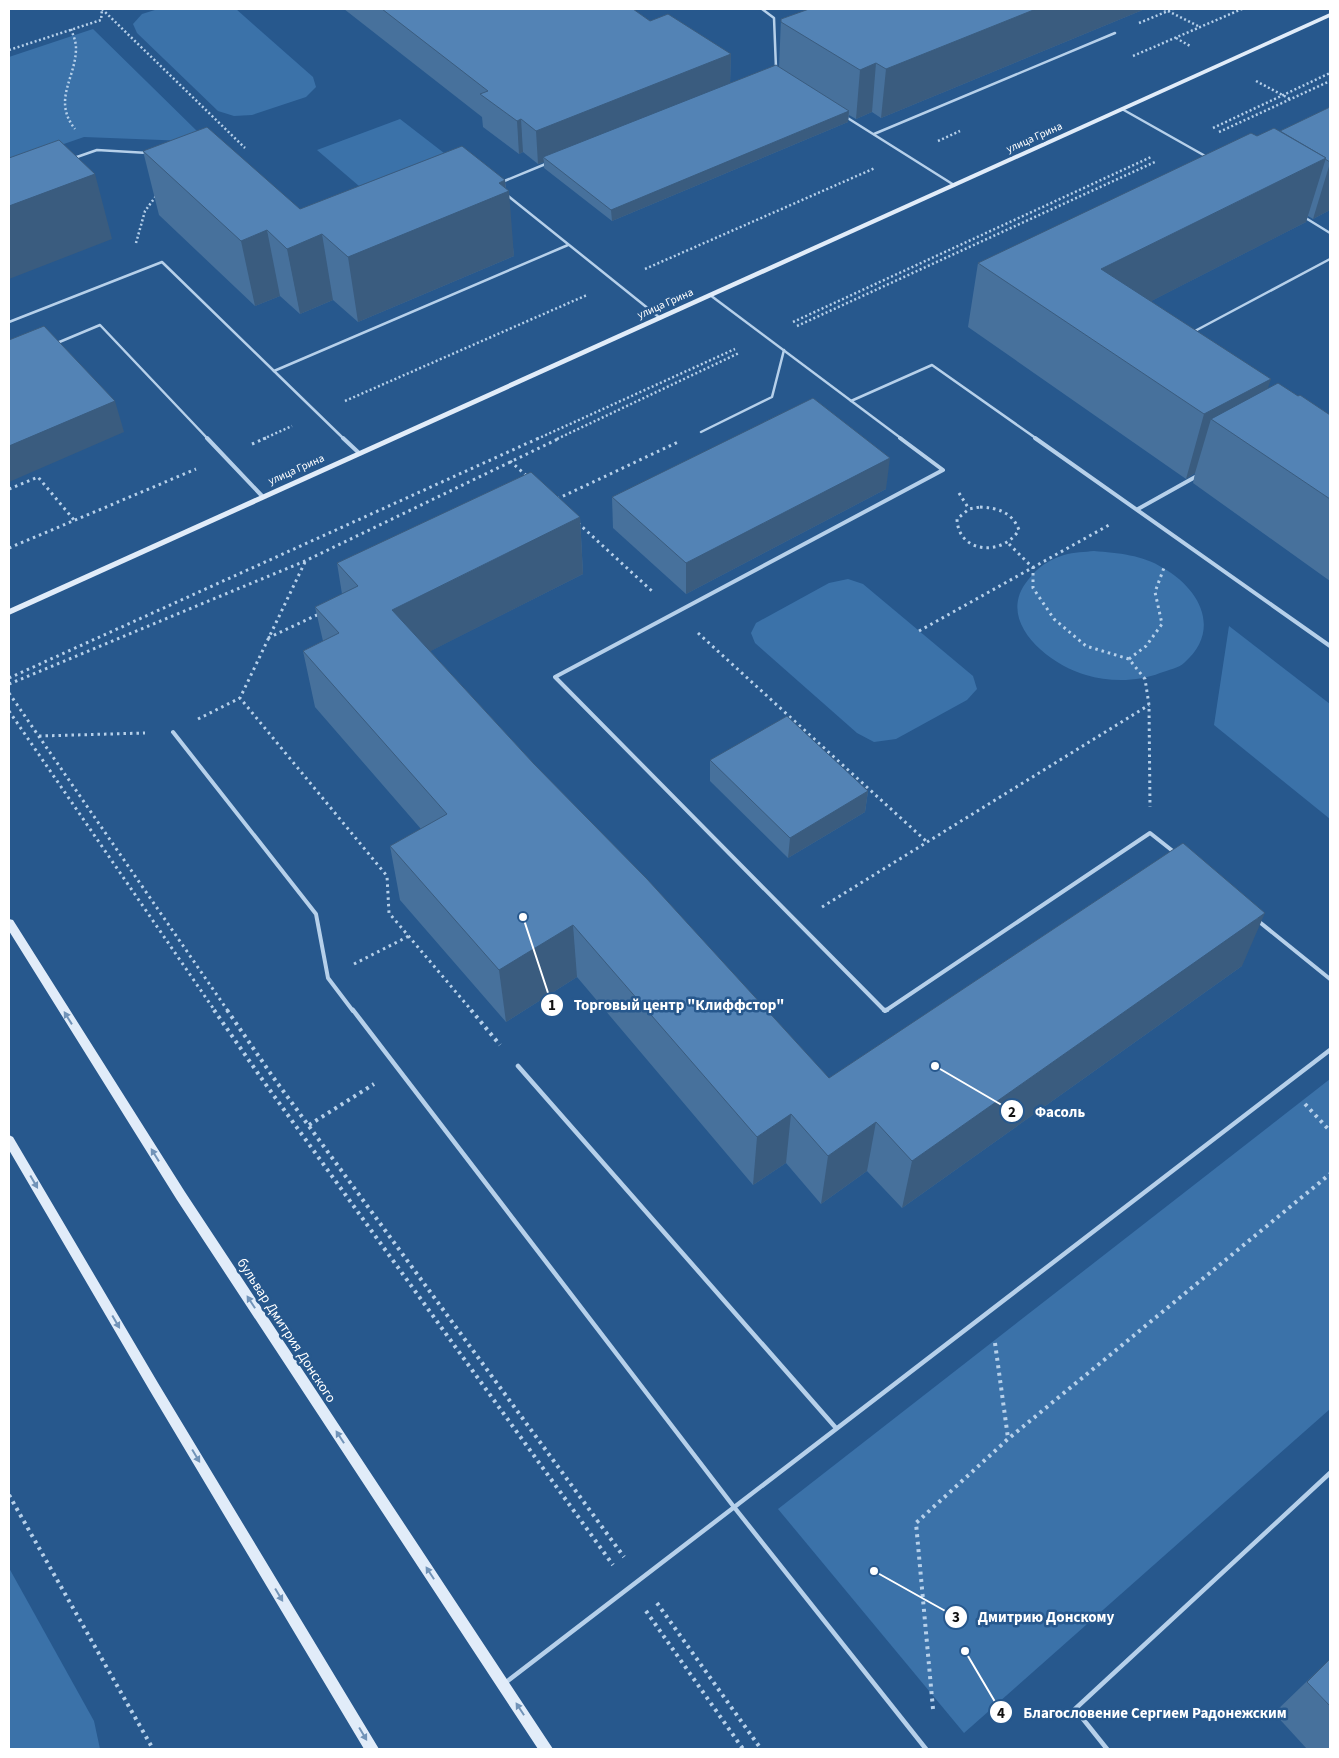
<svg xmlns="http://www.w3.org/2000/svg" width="1339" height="1758" font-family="'Source Sans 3',sans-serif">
  <rect width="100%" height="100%" fill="#27588d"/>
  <g fill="#3b72a9">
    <polygon points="158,9 236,9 313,77 316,87 306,97 252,115 234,116 218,111 137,33 133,24 142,14"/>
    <polygon points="93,29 200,134 187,141 84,137 9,163 9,57"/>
    <polygon points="400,119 444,153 359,186 317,150"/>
    <path d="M1094,551c24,2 49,4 69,17 37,21 59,62 21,95 -5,5 -16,7 -24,10 -22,9 -51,9 -74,2 -37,-10 -92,-54 -58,-95 10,-13 20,-20 36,-25 10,-3 21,-3 30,-4z"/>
    <polygon points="848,579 863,584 973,676 977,689 967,700 896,739 874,742 857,733 755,643 751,633 756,623 829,583"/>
    <polygon points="1229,626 1330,704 1330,819 1214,725"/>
    <polygon points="1330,1079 1330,1409 964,1733 778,1509"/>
    <polygon points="9,1568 94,1721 100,1749 9,1749"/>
  </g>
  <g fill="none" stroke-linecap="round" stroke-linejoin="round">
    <g stroke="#b6d0ea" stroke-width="2.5" stroke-dasharray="2 2.5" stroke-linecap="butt">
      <polyline points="102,9 245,148"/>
      <polyline points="1164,9 1200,27"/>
      <polyline points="1139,23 1173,9"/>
      <path d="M71,29c2,6 5,12 5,19 0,30 -24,52 -1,81"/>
      <polyline points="1176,38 1190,46"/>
      <polyline points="9,50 101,20 102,9"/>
      <polyline points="1133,56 1242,9"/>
      <polyline points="1256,81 1290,99"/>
      <polyline points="1213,128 1330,73"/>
      <polyline points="1219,132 1330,81"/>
      <polyline points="938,141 960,131"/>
      <polyline points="136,243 145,211 156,196"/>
      <polyline points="645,269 875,168"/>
      <polyline points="793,322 1151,157"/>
      <polyline points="797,326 1157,161"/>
      <polyline points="345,401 587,295"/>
      <polyline points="263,439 292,426"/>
      <polyline points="537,439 735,349"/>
      <polyline points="557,439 739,353"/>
    </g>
    <g stroke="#b6d0ea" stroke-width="3" stroke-dasharray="2.5 4" stroke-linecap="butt">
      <polyline points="252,444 266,438"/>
      <polyline points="510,461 528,477"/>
      <polyline points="9,489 38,477 74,520"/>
      <polyline points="959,493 969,509"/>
      <polyline points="557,499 678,442"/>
      <path d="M980,507c18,1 32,5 39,23 -17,27 -61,23 -62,-11l12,-10z"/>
      <polyline points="578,523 653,592"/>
      <polyline points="1009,544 1033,568 1033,588 1054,619 1086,646 1129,659 1145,679 1149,705 1150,807"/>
      <polyline points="9,548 196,469"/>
      <polyline points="305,562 240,698 387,876 389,913 472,1011"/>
      <polyline points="919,631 1109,525"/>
      <polyline points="698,633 926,841"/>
      <polyline points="268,638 319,614"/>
      <polyline points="1129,659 1146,646 1162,624 1155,592 1165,565"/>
      <polyline points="9,678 539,438"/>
      <polyline points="9,684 305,561 560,438"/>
      <polyline points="9,693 228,1011"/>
      <polyline points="9,711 215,1011"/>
      <polyline points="198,719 240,698"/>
      <polyline points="39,736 145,733"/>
      <polyline points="822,907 1149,705"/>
      <polyline points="354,964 409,936"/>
    </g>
    <g stroke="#b6d0ea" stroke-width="4" stroke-dasharray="3 4.5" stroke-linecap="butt">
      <polyline points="214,1010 264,1082 613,1565"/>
      <polyline points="227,1010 273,1077 624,1557"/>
      <polyline points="471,1010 500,1045"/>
      <polyline points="1305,1104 1330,1131"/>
      <polyline points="309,1125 374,1084"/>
      <polyline points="995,1343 1008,1438"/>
      <polyline points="9,1495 153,1749"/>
      <polyline points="657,1603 761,1749"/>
      <polyline points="646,1611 743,1749"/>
      <polyline points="933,1709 916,1523 1008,1439 1330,1174"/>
    </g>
    <g stroke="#b6d0ea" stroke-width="2.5">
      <polyline points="762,9 774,18 776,68"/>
      <polyline points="1122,109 1207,157"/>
      <polyline points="846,117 954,185"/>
      <polyline points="874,134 1115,33"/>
      <polyline points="74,158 97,150 148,153"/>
      <polyline points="502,182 548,163"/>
      <polyline points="507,195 660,318"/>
      <polyline points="1304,217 1330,233"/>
      <polyline points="710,295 902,439"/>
      <polyline points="9,322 162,262 274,371"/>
      <polyline points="1193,332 1330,259"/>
      <polyline points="57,343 100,325 208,439"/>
      <polyline points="851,401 932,365 1037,439"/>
      <polyline points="701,432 772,397 784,350"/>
      <polyline points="344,439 274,371 568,245"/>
    </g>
    <g stroke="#b6d0ea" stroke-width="4">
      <polyline points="207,438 263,497"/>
      <polyline points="343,438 359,453"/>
      <polyline points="900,438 943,470 555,677 885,1011 1150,833 1174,852"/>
      <polyline points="1035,438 1330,646"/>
      <polyline points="1138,509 1197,476"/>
      <polyline points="173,732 316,914 328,978 353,1011"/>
      <polyline points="1257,920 1330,979"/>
    </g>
    <g stroke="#b6d0ea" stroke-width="4.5">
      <polyline points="353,1010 734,1507 926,1749"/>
      <polyline points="884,1010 887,1010"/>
      <polyline points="518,1066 836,1428"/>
      <polyline points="505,1683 1330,1050"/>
      <polyline points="1107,1749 1075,1709 1330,1473"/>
    </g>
    <g fill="#e1ecf9" fill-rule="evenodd">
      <polygon points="1330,13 1330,17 9,615 9,609"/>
      <polygon points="9,919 13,920 185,1192 553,1749 538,1749 177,1200 9,931"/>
      <polygon points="9,1135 13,1137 158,1383 379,1749 364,1749 150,1391 9,1150"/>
    </g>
  </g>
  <g fill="#47719c">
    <polygon points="344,9 633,9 650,21 731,54 730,83 779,67 781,19 807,10 805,9 1145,9 881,118 872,112 856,119 849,115 848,122 612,221 544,168 544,162 538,164 523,152 519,154 483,127 482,117"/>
    <polygon points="1330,107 1330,210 1313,219 1308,216 1306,222 1151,301 1267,389 1298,396 1330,415 1330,581 1193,483 1195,473 1186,479 968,327 978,263 1257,136 1280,131"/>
    <polygon points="143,151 300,209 505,180 514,256 358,322 333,300 300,314 280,296 255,306 159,215"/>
    <polygon points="886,489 686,594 613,528 612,497"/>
    <polygon points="580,517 583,574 430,651 534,764 829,1078 1242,966 902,1208 867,1171 821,1204 786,1163 753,1185 577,977 506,1022 400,900 390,846 421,829 315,707 303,651 323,641 315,607 342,594 337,563"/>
    <polygon points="710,760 868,791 865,812 788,858 710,781"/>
    <polygon points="1330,1659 1330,1749 1307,1749 1274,1713"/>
  </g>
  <g fill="#3a5c7f">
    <polygon points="1036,9 1145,9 881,118 886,69"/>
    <polygon points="731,54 730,87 543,157 544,162 538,164 536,131"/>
    <polygon points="876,63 872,112 856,119 860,70"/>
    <polygon points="849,111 848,122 612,221 611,210"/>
    <polygon points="521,119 523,152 519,154 517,121"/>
    <polygon points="1326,158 1306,222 1087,334 1101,269"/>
    <polygon points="1330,163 1330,210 1313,219"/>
    <polygon points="95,174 112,239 9,279 9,206"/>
    <polygon points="505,180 506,193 509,191 514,256 358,322 348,257"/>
    <polygon points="267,230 280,296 255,306 241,241"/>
    <polygon points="322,234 333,300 300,314 287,249"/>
    <polygon points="1271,379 1250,443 1211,419 1195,473 1186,479 1204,414"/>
    <polygon points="115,401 124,432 9,482 9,446"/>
    <polygon points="890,458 886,489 686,594 686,563"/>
    <polygon points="580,517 583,574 401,666 392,610"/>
    <polygon points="868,791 865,812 788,858 790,838"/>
    <polygon points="1265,913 1242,966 902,1208 912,1161"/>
    <polygon points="573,925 577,977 506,1022 499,970"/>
    <polygon points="791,1114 786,1163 753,1185 757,1137"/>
    <polygon points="876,1122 867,1171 821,1204 828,1156"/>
  </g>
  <g fill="#5383b5" stroke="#3a5c7f">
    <polygon points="382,9 633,9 650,21 668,14 731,54 536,131 521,119 517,121 480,94 488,91"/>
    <polygon points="809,9 1036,9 886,69 876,63 860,70 781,22 781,19"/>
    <polygon points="776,65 849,111 611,210 543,157"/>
    <polygon points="1330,107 1330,162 1325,159 1326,158 1280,131"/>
    <polygon points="207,127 300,209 462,146 505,180 499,183 509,191 348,257 322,234 287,249 267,230 241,241 143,151"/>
    <polygon points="1274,128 1326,158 1101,269 1271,379 1204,414 978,263 1251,133 1257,136"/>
    <polygon points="59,140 95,174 9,206 9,158"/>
    <polygon points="44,326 115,401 9,446 9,340"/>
    <polygon points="1278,383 1298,396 1300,395 1330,415 1330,499 1211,419"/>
    <polygon points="813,398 890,458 686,563 612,497"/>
    <polygon points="531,472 580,517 392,610 534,764 647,879 829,1078 1183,843 1265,913 912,1161 876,1122 828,1156 791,1114 757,1137 573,925 499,970 390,846 447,814 303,651 339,633 315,607 358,586 337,563"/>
    <polygon points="787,716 868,791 790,838 710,760"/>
    <polygon points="1330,1659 1330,1706 1307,1682"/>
  </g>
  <defs><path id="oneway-solid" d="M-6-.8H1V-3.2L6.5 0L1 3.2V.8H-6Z" transform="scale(1.25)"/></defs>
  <g fill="#7193b8">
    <use href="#oneway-solid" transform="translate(68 1018) rotate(-122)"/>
    <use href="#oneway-solid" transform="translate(155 1155) rotate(-122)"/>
    <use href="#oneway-solid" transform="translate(34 1182) rotate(60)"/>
    <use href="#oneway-solid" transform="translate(251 1302) rotate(-123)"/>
    <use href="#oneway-solid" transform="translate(116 1322) rotate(60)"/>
    <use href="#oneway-solid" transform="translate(340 1437) rotate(-123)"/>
    <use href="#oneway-solid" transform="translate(196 1456) rotate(59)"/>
    <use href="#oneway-solid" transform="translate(430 1573) rotate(-123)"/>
    <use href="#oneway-solid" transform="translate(279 1595) rotate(59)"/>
    <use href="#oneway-solid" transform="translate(520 1709) rotate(-123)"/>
    <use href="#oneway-solid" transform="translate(363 1734) rotate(59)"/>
  </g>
  <g text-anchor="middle" stroke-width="5" stroke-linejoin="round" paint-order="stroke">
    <g font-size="11" fill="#fff" stroke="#27588d">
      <text transform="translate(1034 137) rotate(-24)" y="4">улица Грина</text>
      <text transform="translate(665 303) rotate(-24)" y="4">улица Грина</text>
      <text transform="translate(296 469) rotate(-24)" y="4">улица Грина</text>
    </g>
    <g font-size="14" fill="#fff" stroke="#27588d">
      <text transform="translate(287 1330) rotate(57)" y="5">бульвар Дмитрия Донского</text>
    </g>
  </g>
  <path fill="none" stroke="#fff" stroke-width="2" d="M523 917L552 1005M935 1066L1012 1111M874 1571L956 1617M965 1651L1001 1712"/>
  <g fill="#fff" stroke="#27588d" stroke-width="2">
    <circle cx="523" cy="917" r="5"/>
    <circle cx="935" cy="1066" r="5"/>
    <circle cx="874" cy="1571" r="5"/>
    <circle cx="965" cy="1651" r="5"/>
    <circle cx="552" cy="1005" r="12"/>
    <circle cx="1012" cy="1111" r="12"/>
    <circle cx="956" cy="1617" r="12"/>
    <circle cx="1001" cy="1712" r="12"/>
  </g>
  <g font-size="15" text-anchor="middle" font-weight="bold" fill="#111">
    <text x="552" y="1010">1</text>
    <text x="1012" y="1117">2</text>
    <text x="956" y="1622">3</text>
    <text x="1001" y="1718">4</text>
  </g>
  <g font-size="15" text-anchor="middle" font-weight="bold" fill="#fff" stroke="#27588d" stroke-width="5" stroke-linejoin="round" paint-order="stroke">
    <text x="679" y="1010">Торговый центр "Клиффстор"</text>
    <text x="1060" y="1117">Фасоль</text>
    <text x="1046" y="1622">Дмитрию Донскому</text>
    <text x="1155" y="1718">Благословение Сергием Радонежским</text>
  </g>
  <rect width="1339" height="1758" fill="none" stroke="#ffffff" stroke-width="20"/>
</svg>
